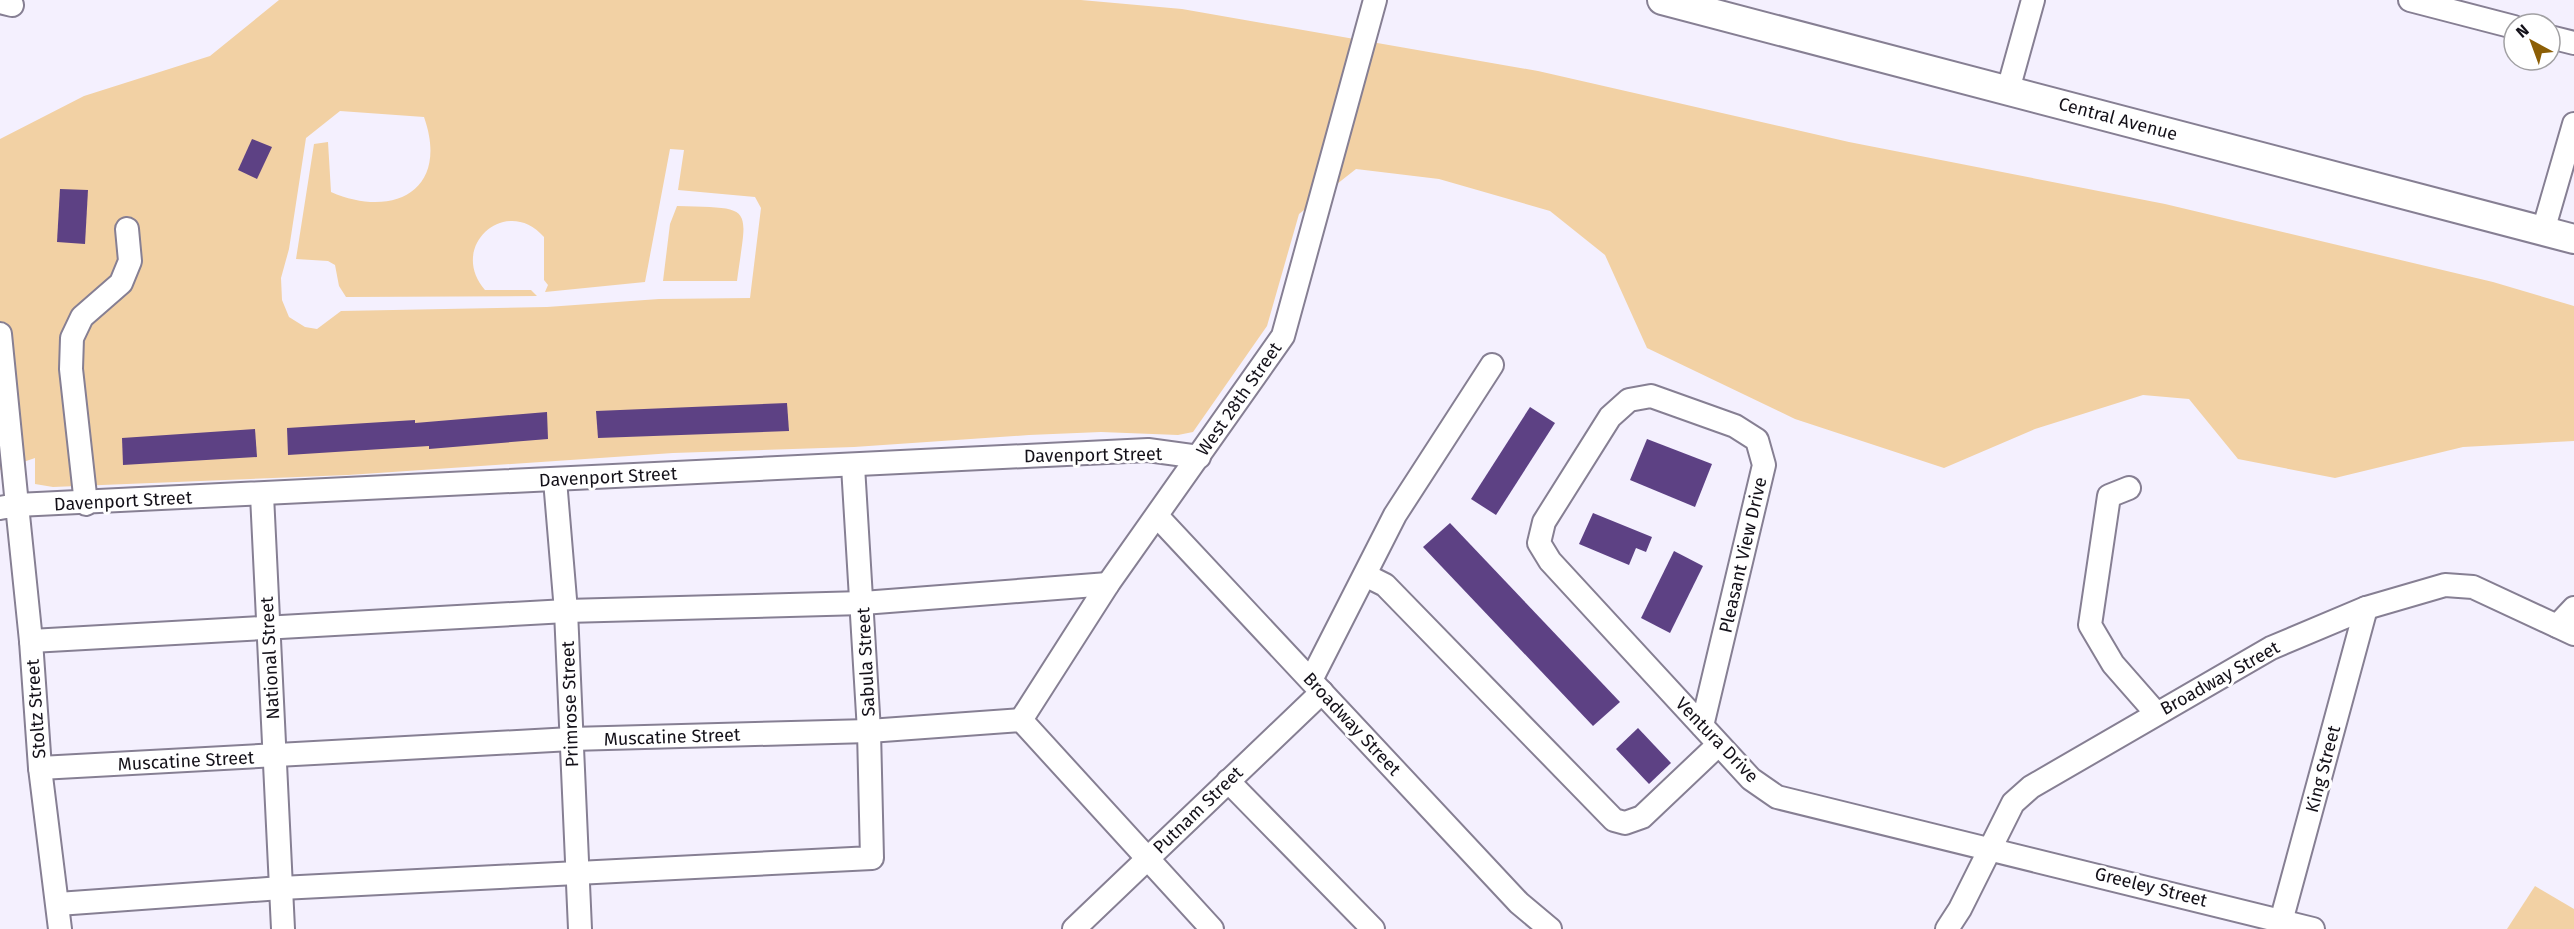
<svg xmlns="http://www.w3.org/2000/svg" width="2574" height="929" font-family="'Fira Sans',sans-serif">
  <rect width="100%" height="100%" fill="#f4f0fe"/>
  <g fill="#f2d1a4" fill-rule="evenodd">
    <path d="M279,0h802l101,9 356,62 311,71 316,62 328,78 81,24v135l-111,6 -128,31 -97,-19 -49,-60 -46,-4 -108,34 -91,39 -149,-49 -148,-71 -42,-93 -55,-44 -111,-32 -83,-10 -57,45 -32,112 -74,106 -15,3 -77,-3 -72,3 -175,12 -181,6 -325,22 -295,12 -18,-3v-26l-35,12v-331l84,-43 126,-40zM340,111l84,6c26,74 -31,102 -93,75l-3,-50 -14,2 -18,115 32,2 7,4 4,21 7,11 191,-1 -6,-6h-46c-38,-44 22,-96 59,-53v43l4,5 -3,7 100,-10 25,-133 14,1 -6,40 77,7 6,11 -11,90 -91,1 -112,8 -206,4 -24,18 -12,-2 -16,-10 -7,-17 -1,-22 8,-29 17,-111z"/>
    <path d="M677,206c79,2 70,-1 60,75h-74l7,-57z"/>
    <polygon points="2535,886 2574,909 2574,929 2507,929"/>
  </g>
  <g fill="#5d4184">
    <polygon points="252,139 272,147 257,179 238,170"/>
    <polygon points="60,189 88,190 85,244 57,242"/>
    <polygon points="787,403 789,431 598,438 596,411"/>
    <polygon points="1530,407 1555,423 1496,515 1471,499"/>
    <polygon points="547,412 548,439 429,449 429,446 288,455 287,428 415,420 415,423"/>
    <polygon points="255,429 257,457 123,465 122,438"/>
    <polygon points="1647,439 1712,464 1695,507 1630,480"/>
    <polygon points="1593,513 1652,537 1646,552 1636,548 1629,565 1579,544"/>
    <polygon points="1450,523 1620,702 1593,726 1423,547"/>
    <polygon points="1674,551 1703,566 1670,633 1641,618"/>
    <polygon points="1638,728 1671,763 1649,784 1616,749"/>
  </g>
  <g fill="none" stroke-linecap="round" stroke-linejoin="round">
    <g stroke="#867f93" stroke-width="26">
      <g id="minor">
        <polyline points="2410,0 2514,27"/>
        <polyline points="0,2 12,5"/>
        <polyline points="2550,37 2574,43"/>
        <polyline points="2008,90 2033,0"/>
        <polyline points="2543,231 2574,124"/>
        <polyline points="0,334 17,505 1148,450 1199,457"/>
        <polyline points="555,480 566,611 580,929"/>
        <polyline points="2129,488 2109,496 2090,625 2113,664 2156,713"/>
        <polyline points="262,495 283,929"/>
        <polyline points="86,504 71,369 72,338 82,317 121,283 130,261 127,229"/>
        <polyline points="0,508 17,505 31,641 40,768 60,929"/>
        <polyline points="1157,516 1519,903 1550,929"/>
        <polyline points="1365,575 1385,585 1614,820 1625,823 1642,817 1718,745"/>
        <polyline points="2557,626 2574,608"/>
        <polyline points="31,641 566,611 863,603 1108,584"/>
        <polyline points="1311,680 1395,515 1492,365"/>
        <polyline points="1021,720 1108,584 1283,336 1375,0"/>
        <polyline points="1702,726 1764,465 1757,440 1735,426 1651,396 1629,400 1610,417 1544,522 1539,543 1550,561 1751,779 1777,797 2313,929"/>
        <polyline points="40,768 571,739 869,731 1021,720 1212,929"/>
        <polyline points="1228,781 1373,929"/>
        <polyline points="58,904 281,888 872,858 869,731 853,466"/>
        <polyline points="1074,929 1322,692"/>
        <polyline points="1947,929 1960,909 2013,803 2031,787 2271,648 2366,608 2445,585 2473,587 2574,634"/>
        <polyline points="2279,929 2366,608"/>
      </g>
    </g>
    <g stroke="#867f93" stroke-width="32">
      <polyline id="major" points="1662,0 2574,239"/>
    </g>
    <use href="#minor" stroke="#fff" stroke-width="22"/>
    <use href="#major" stroke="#fff" stroke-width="28"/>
  </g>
  <g text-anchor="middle" stroke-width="6" stroke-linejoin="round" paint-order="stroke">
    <g font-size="18" fill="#141119" stroke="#fff">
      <text transform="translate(2118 119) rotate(15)" y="6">Central Avenue</text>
      <text transform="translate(1239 399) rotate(-55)" y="6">West 28th Street</text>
      <text transform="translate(1093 455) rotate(-1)" y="6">Davenport Street</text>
      <text transform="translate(608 477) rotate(-3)" y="6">Davenport Street</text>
      <text transform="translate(123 501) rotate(-3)" y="6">Davenport Street</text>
      <text transform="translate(1743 555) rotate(-77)" y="6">Pleasant View Drive</text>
      <text transform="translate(270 658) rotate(-93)" y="6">National Street</text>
      <text transform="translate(866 662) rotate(-93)" y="6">Sabula Street</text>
      <text transform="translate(2220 678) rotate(-29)" y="6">Broadway Street</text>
      <text transform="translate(570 704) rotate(-92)" y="6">Primrose Street</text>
      <text transform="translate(36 709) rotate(-94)" y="6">Stoltz Street</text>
      <text transform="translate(1352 724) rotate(47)" y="6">Broadway Street</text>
      <text transform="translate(672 737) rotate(-2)" y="6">Muscatine Street</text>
      <text transform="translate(1717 740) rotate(46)" y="6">Ventura Drive</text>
      <text transform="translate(186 761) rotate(-3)" y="6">Muscatine Street</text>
      <text transform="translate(2323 769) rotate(-75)" y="6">King Street</text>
      <text transform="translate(1198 810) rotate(-44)" y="6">Putnam Street</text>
      <text transform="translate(2151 887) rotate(14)" y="6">Greeley Street</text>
    </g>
  </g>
  <g transform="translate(2532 42) rotate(319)"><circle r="28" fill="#ffffff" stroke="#a1a0a3" stroke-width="1.5"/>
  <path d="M0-4.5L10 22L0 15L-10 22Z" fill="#8c5e05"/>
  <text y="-9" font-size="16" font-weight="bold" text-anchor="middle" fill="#141119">N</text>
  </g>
</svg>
